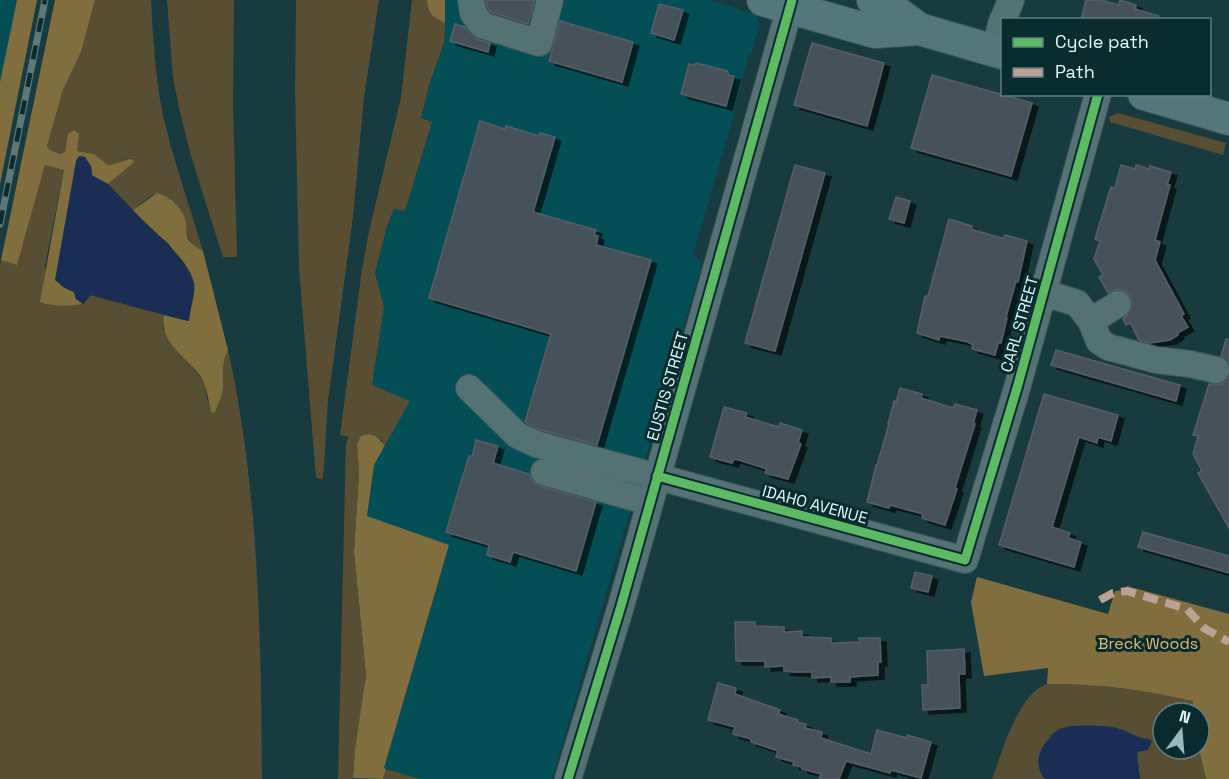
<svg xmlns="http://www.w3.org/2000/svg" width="1229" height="779" font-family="'Space Grotesk',sans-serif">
  <defs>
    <filter id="shadow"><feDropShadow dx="6" dy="4" stdDeviation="0" flood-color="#0009"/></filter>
  </defs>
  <rect width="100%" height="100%" fill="#173b3e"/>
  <g fill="#034f55">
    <polygon points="0,0 17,0 0,82"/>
    <polygon points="445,0 708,0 755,14 760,24 751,55 749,55 733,112 735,112 693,255 702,263 552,779 421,779 384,768 449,546 367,516 374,465 409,401 372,385 384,307 375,274 387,226 394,208 405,211 432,122 421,118 430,82 444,43"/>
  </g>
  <g fill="#574e34">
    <path d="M95,0h56c2,35 4,71 10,105 10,50 28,98 42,146 -5,-3 -11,-6 -14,-12 -3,-5 -2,-12 -4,-18 -2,-10 -17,-30 -29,-27 -8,2 -16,11 -23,16l-25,-26 25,-22 -7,-3 -10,6h-8l-14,-11 -17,-3 -9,-17 -3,18 -5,2 -10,-4 -3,-4 16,-56 18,-38z"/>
    <polygon points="167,0 234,0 233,103 237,257 223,257 191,156 180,112 173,78"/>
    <polygon points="296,0 379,0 364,97 353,217 328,401 323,479 316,478 299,268 295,91"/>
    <path d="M412,0h15c1,14 5,17 18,23l-1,20 -14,39 -9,36 11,4 -27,89 -11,-2 -7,17 -12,47 9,34 -12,78 38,16 -25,44 -4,-5 -24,4 2,30 -5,78 12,123 -11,73 -2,31h-15l8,-337 3,-5 -9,-2 22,-166 6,-33 33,-139z"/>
    <polygon points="1118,113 1226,143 1223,155 1110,122 1109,117"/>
    <path d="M45,165l19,5 -19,96 6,39 32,-1 7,-9 74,20 -1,14 38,49 4,7 2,14 8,13c3,-8 7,-15 8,-24 1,-14 -2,-25 5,-38 31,138 33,288 34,429h-262v-513l1,-6 16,4z"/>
    <path d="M1075,683l84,10 35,8 -2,12h-29v36h36l7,30h-66l-4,-18 5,-22 -27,-12 -43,-1 -12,3 -8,6 -8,42 3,2h-54c10,-26 26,-86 55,-95 7,-2 19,0 28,-1z"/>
    <polygon points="386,769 421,779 383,779"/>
  </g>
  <g fill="#816e3f">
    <polygon points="17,0 37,0 0,184 0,82"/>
    <path d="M55,0h40l-14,52 -18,38 -16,56 3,4 10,4 5,-2 3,-18 6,-4 5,4 -2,17 17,3 14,11c9,0 15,-6 24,-6l2,3 -26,22 -16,-9 -1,-9 -28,121 11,5 2,7 7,5c-15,2 -28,3 -43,-2l24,-132 -19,-5 -28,100 -16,-5z"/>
    <path d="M427,0h18v23c-13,-6 -17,-9 -18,-23z"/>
    <path d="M157,193c12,2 25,15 28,26 2,6 1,14 3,20 3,5 10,9 15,12l25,99c-7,13 -4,24 -5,38 -1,9 -5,17 -8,24l-3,1c-4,-12 -5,-26 -11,-36 -14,-21 -42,-33 -37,-62l24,6c2,-11 8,-27 6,-38 -5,-25 -44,-54 -61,-73z"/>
    <polygon points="369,434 375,436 385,445 374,465 367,516 449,545 384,768 386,769 383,779 353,778 355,748 366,675 354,552 359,474 357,444 361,436"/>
    <path d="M977,577l131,37 7,-23 10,-1 2,-4 102,28v165h-23l-7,-30v-36h-7l1,-12c-47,-11 -97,-18 -146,-17l1,-16 -64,8 -13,-74z"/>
  </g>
  <g fill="#192d55">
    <polygon points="79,156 85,157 91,166 92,176 108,184 151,230 168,243 190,274 194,285 189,321 91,295 83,304 76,299 74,292 63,287 55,280 76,161"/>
    <path d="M1071,726c15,0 31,-1 45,2 12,2 20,11 33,11l3,2 -4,9 -11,2v2l3,25h-94l-3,-2c-14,-22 7,-46 28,-51z"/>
  </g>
  <g fill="#47515a" stroke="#565e68" stroke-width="1.5" filter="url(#shadow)">
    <polygon points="486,0 535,0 528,24 491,12 487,7"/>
    <polygon points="1086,0 1101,0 1119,5 1120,0 1136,5 1135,9 1159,16 1159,20 1081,20"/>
    <polygon points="659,4 683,10 674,40 651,33"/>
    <polygon points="560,21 633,42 622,82 549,61"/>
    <polygon points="455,24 465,27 477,39 490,43 488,52 450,41"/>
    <polygon points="812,43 884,63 867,126 794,105"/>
    <polygon points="697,63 727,71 729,75 734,76 726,106 681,94 689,64 693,65"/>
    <polygon points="932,75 1032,103 1011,176 911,148"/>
    <polygon points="480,121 505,129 506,126 539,136 540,133 555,137 533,212 596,230 594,235 598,236 596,245 651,260 597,445 541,430 525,422 551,334 429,298"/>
    <polygon points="795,165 825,173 775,351 745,343"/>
    <polygon points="1121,165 1135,169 1136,165 1149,169 1150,166 1171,172 1167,185 1170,185 1155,240 1160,242 1155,260 1184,314 1181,316 1188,327 1177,333 1178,335 1170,340 1149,343 1139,340 1130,323 1126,325 1123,319 1131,310 1133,304 1131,297 1125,291 1118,289 1108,293 1099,277 1103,275 1094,259 1100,241 1095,239 1101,219 1111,187 1115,188"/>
    <polygon points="896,197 910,201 904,223 889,219"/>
    <polygon points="949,219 972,226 971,229 998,237 1004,238 1005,235 1027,241 1018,282 1016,281 1006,317 1007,318 1001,343 998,343 995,355 972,349 973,345 968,342 940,336 939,340 917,333 925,296 928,296"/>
    <polygon points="1226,339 1229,340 1229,363 1221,356"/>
    <polygon points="1056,350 1180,385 1176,401 1051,365"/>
    <polygon points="1229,377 1229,528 1198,473 1202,471 1193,454 1198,436 1193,435 1209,384 1221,384"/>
    <polygon points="900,388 922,394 921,398 953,408 955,404 977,410 973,424 975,424 959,475 955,488 957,489 945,525 922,518 923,514 890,505 889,508 867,502 876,465 877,465 889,424 888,424 894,401 896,402"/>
    <polygon points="1044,394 1118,415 1111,441 1098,437 1097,443 1079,437 1052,527 1070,533 1068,538 1081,542 1074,567 999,545"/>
    <polygon points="724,407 747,413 745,417 779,427 780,423 802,430 798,443 801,444 788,479 765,473 767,469 739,460 734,459 732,463 710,457"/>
    <polygon points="476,440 498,446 493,463 529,474 533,482 540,486 596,502 576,571 513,552 510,562 487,555 489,545 446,532 469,456 472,457"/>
    <polygon points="1143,532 1229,556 1229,573 1138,547"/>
    <polygon points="915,572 932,576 928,592 911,588"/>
    <polygon points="735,622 755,622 755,626 784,627 784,632 802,631 802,637 831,638 831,643 860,642 859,638 880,638 881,662 878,662 878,675 850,677 850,682 831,682 831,677 812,678 812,672 793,672 784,671 784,666 765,667 765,661 736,661"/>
    <polygon points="964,649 965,674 959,674 960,708 923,710 922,685 928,685 927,651"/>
    <polygon points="718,683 736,688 735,694 780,710 778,714 798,720 797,722 806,724 805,728 822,732 821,738 871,754 877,730 907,738 907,735 931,742 921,778 891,770 890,773 846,761 839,779 819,779 821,774 802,769 802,767 793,765 794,762 776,757 778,751 751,742 751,739 733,734 735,727 708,720"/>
  </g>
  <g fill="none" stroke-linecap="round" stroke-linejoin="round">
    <g stroke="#3c5658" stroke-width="28">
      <g id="minor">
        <polyline points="471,0 473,13 482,25 539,43 550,0"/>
        <polyline points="1003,20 1011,0"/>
        <polyline points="994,50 1002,21"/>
        <polyline points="1044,293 1077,303 1091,321 1099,341 1108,347 1156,360 1190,364 1216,370"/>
        <polyline points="1091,321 1118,304"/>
        <polyline points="469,388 517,435 536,444 965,560 1017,388 1098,94"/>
        <polyline points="544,472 649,502"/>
        <polyline points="568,779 621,606 792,0"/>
      </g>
    </g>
    <g stroke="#3c5658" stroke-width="34">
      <g id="major">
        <polyline points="763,0 875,32 919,29 1002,53"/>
        <polyline points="873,0 884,3 919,29"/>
        <polyline points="1144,94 1229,119"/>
      </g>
    </g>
    <use href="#minor" stroke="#547174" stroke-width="26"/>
    <use href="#major" stroke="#55767a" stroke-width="32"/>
    <g stroke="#5e787a" stroke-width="7">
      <polyline id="rail" points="0,224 45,0"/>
    </g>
    <use href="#rail" stroke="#0b2c2f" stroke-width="4.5" stroke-dasharray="14" stroke-linecap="butt"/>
    <polyline stroke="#bda197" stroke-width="8" stroke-dasharray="15 8" stroke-linecap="butt" points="1100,600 1113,593 1127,591 1187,609 1204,628 1229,642"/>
    <g stroke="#0b2c2f" stroke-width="13">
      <g id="cycleway">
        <polyline points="657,476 965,560 1017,388 1098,94"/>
        <polyline points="568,779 621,606 792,0"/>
      </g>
    </g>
    <use href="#cycleway" stroke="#5cba63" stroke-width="9"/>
  </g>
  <g text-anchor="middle" stroke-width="6" stroke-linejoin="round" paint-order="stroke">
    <g font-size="16" fill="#defcfe" stroke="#0b2c2f">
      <text transform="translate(1019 324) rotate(-74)" y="6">CARL STREET</text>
      <text transform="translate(667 386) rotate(-74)" y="6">EUSTIS STREET</text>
      <text transform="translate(815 504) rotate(15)" y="6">IDAHO AVENUE</text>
    </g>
    <g font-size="16" fill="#e5bd6b" stroke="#0b2c2f">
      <text x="1148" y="649">Breck Woods</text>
    </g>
  </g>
  <rect x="1001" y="18" width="210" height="78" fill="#0b2c2f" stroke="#5f7f82" stroke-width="1.5"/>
  <rect x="1013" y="38" width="30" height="9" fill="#5cba63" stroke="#5f7f82" stroke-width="1.5"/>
  <text x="1055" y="48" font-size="18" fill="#defcfe">Cycle path</text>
  <rect x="1013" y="68" width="30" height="9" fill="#bda197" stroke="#5f7f82" stroke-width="1.5"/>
  <text x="1055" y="78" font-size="18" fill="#defcfe">Path</text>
  <g transform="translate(1181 731) rotate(16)"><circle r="28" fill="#0b2c2f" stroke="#5f7f82" stroke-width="1.5"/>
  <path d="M0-4.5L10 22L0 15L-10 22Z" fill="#98b8bb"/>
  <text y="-9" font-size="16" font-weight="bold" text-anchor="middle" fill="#defcfe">N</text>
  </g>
</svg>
